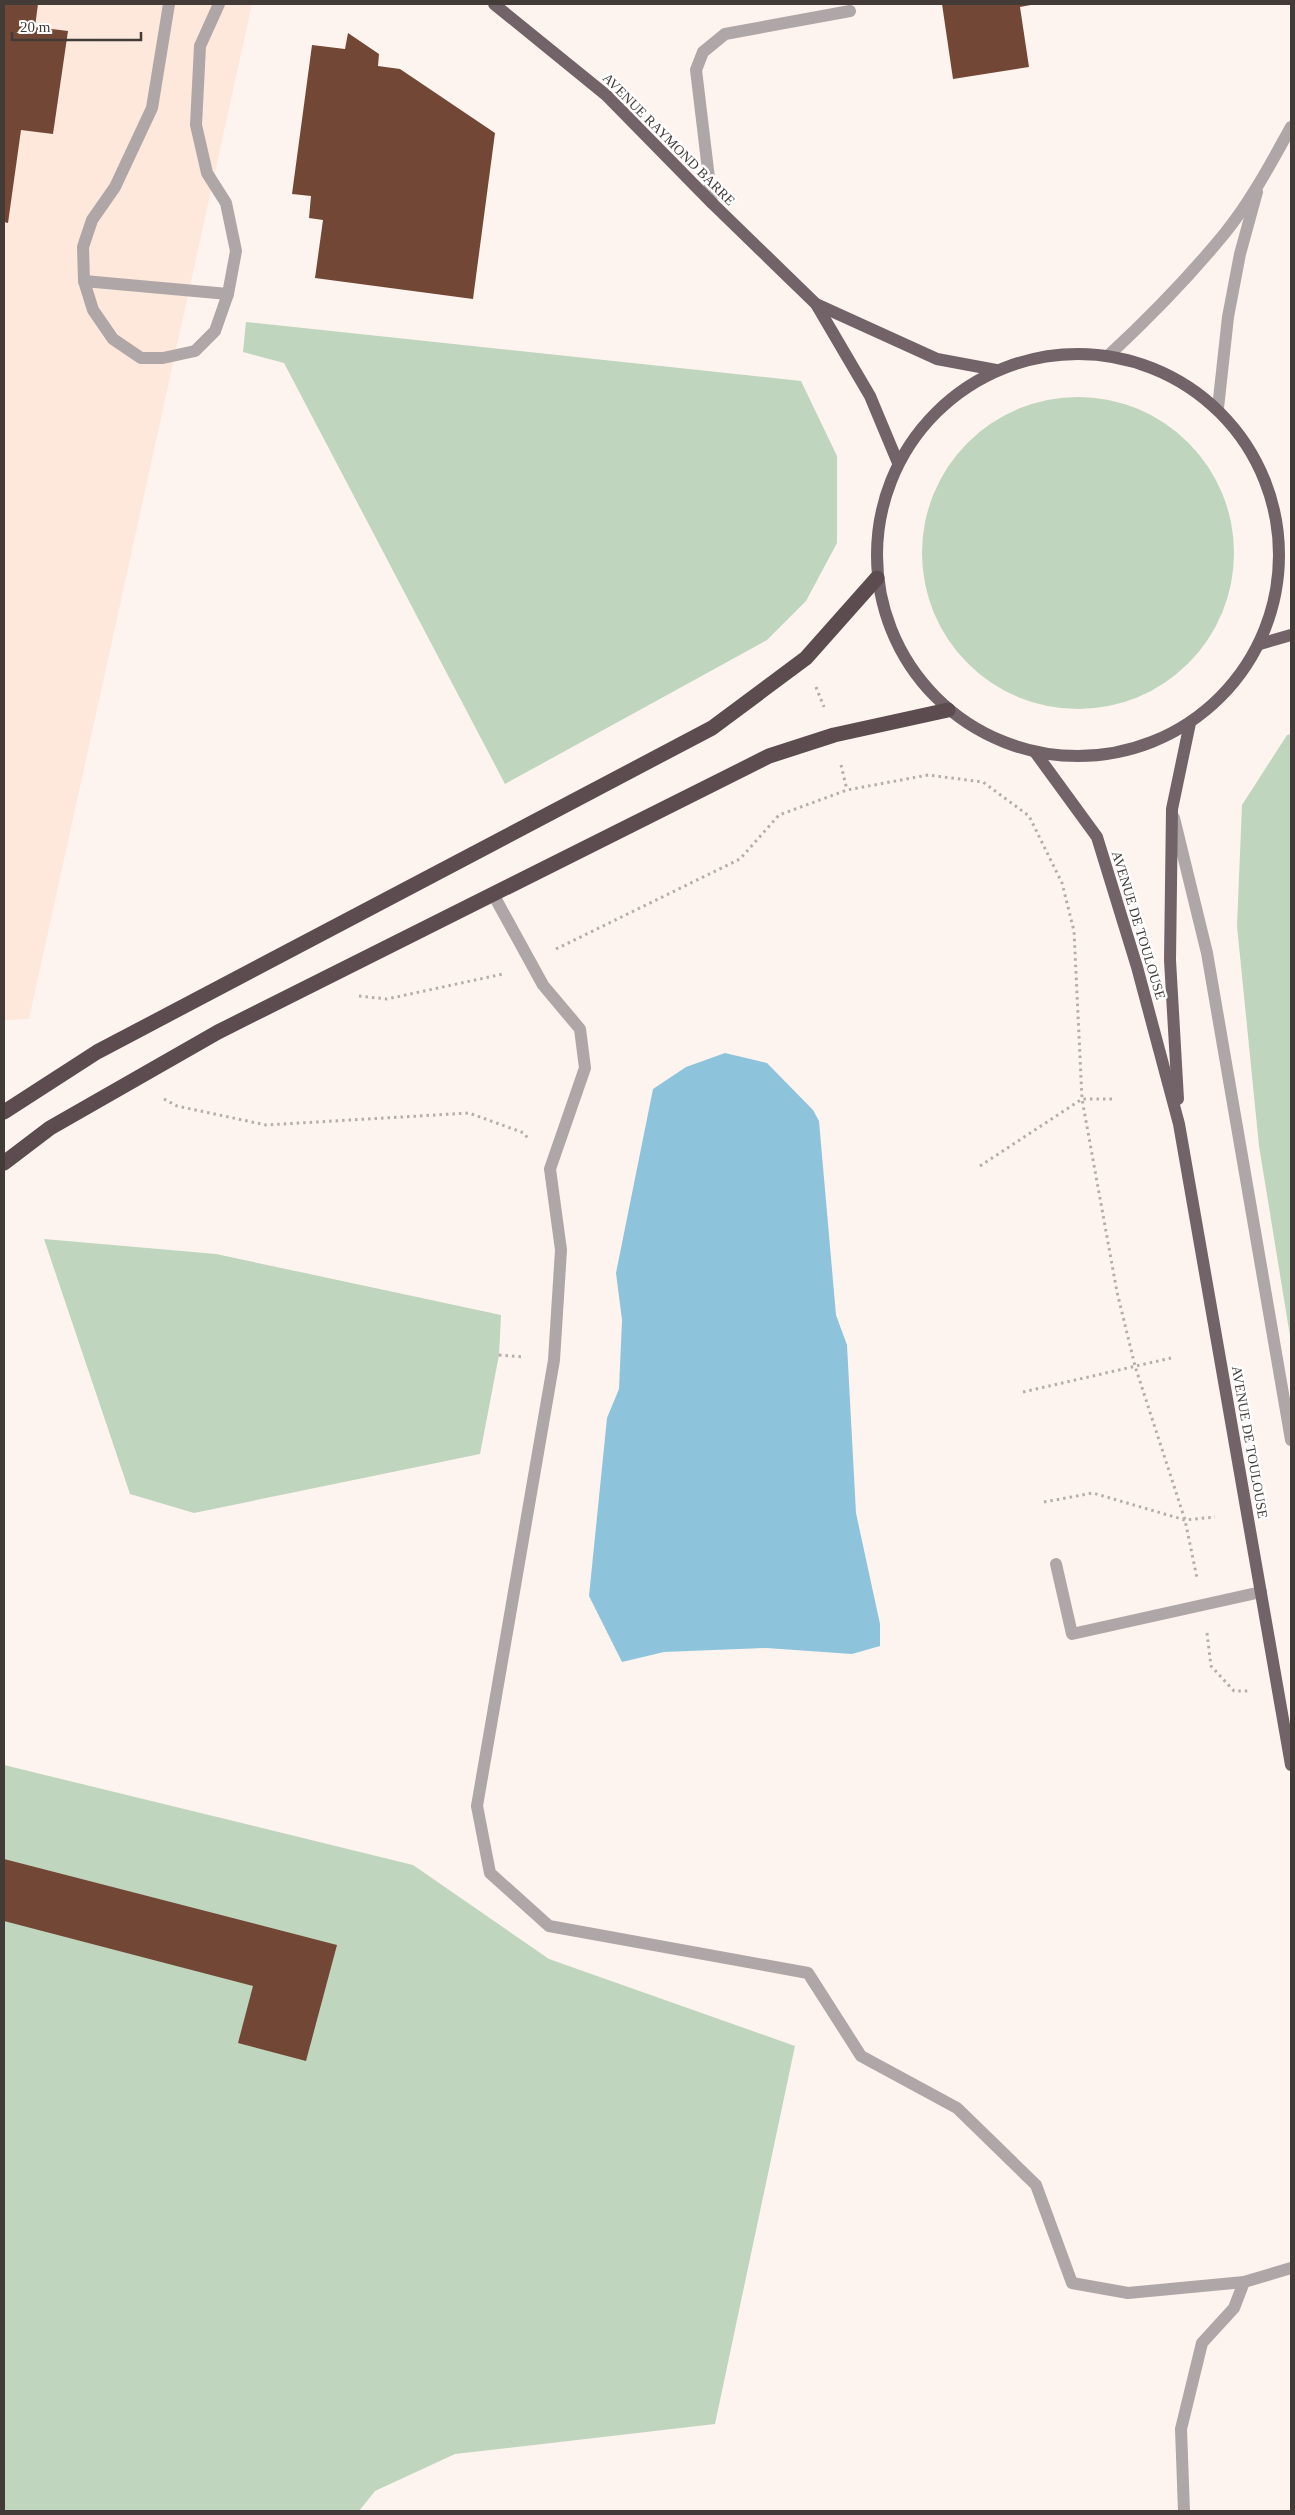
<svg xmlns="http://www.w3.org/2000/svg" width="1295" height="2515" font-family="'Times New Roman',serif">
  <rect width="100%" height="100%" fill="#fef4ef"/>
  <polygon fill="#fee7db" points="4,4 252,4 29,1019 4,1020"/>
  <g fill="#bfd5bd">
    <polygon points="246,322 801,381 837,456 837,543 806,601 767,640 505,784 284,363 243,352"/>
    <circle cx="1078" cy="553" r="156"/>
    <polygon points="1291,734 1291,1342 1259,1146 1237,926 1242,805 1287,735"/>
    <polygon points="44,1239 216,1254 501,1315 499,1355 480,1454 194,1513 130,1494"/>
    <polygon points="4,1765 413,1865 549,1959 795,2046 715,2424 455,2454 375,2491 359,2511 4,2511"/>
  </g>
  <polygon fill="#8ec3dc" points="725,1053 767,1063 813,1110 819,1121 836,1315 847,1345 856,1513 880,1624 880,1646 852,1654 766,1648 664,1652 622,1662 589,1596 607,1418 619,1389 622,1320 616,1273 653,1089 686,1067"/>
  <g fill="#724735">
    <polygon points="4,4 38,4 35,27 68,31 53,134 21,130 8,223 4,222"/>
    <polygon points="942,4 1036,4 1020,7 1029,67 953,79"/>
    <polygon points="348,33 379,54 378,66 400,69 495,133 473,299 315,278 323,220 309,218 311,196 292,194 312,45 345,49"/>
    <polygon points="4,1859 337,1945 306,2061 238,2043 253,1986 4,1921"/>
  </g>
  <g fill="none" stroke-linecap="round" stroke-linejoin="round">
    <g stroke="#b6ada9" stroke-width="3" stroke-dasharray="2.5 4" stroke-linecap="butt">
      <polyline points="816,687 824,707"/>
      <polyline points="841,765 847,790"/>
      <polyline points="556,949 740,859 779,815 847,790 928,775 983,782 1029,816 1062,883 1074,931 1082,1099 1117,1292 1135,1366 1185,1520 1197,1578"/>
      <polyline points="359,996 387,999 503,974"/>
      <polyline points="164,1099 177,1106 266,1125 469,1113 524,1133 529,1140"/>
      <polyline points="980,1166 1082,1099 1112,1099"/>
      <polyline points="499,1355 525,1357"/>
      <polyline points="1023,1392 1171,1358"/>
      <polyline points="1044,1502 1093,1493 1185,1520 1215,1517"/>
      <polyline points="1207,1633 1211,1666 1234,1691 1248,1691"/>
    </g>
    <g stroke="#aea6a7" stroke-width="12">
      <polyline points="169,4 152,108 115,187 92,220 83,247 84,281 93,310 113,339 141,358 163,358 195,351 215,331 228,294 236,251 226,203 207,173 196,125 200,46 219,4"/>
      <polyline points="712,203 696,70 703,52 725,34 850,11"/>
      <polyline points="84,281 228,294"/>
      <path d="M1109,355c41,-38 80,-78 116,-122 26,-32 46,-70 66,-106"/>
      <polyline points="1218,408 1228,317 1240,254 1257,192"/>
      <polyline points="1174,818 1207,953 1291,1440"/>
      <polyline points="493,894 543,985 580,1029 585,1068 550,1169 561,1250 554,1360 477,1806 490,1873 549,1926 808,1973 861,2056 957,2108 1036,2185 1072,2283 1128,2293 1244,2282 1291,2268"/>
      <polyline points="1056,1564 1072,1634 1261,1592"/>
      <polyline points="1184,2511 1181,2429 1202,2343 1234,2308 1244,2282"/>
    </g>
    <g stroke="#716367" stroke-width="12">
      <polyline points="494,4 606,95 712,203 816,304 870,396 898,463"/>
      <polyline points="816,304 937,359 996,370"/>
      <circle cx="1078" cy="555" r="201"/>
      <polyline points="1260,644 1291,635"/>
      <polyline points="1035,752 1097,837 1137,967 1179,1124 1291,1765"/>
      <polyline points="1178,1099 1170,960 1172,809 1190,723"/>
    </g>
    <g stroke="#5c4c50" stroke-width="15">
      <polyline points="4,1112 97,1052 712,728 806,658 877,578"/>
      <polyline points="4,1163 50,1128 218,1032 769,756 834,735 948,710"/>
    </g>
  </g>
  <g text-anchor="middle" stroke-width="5" stroke-linejoin="round" paint-order="stroke">
    <g font-size="14" fill="#423b38" stroke="#fff">
      <text transform="translate(669 139) rotate(45)" y="5">AVENUE RAYMOND BARRE</text>
      <text transform="translate(1139 925) rotate(73)" y="5">AVENUE DE TOULOUSE</text>
      <text transform="translate(1250 1442) rotate(80)" y="5">AVENUE DE TOULOUSE</text>
    </g>
  </g>
  <rect width="1295" height="2515" fill="none" stroke="#423b38" stroke-width="10"/>
  <path d="M12 32v8h129v-8" fill="none" stroke="#423b38" stroke-width="2.5"/>
  <text x="20" y="32" font-size="15" fill="#423b38" stroke="#ffffff" stroke-width="4" paint-order="stroke">20 m</text>
</svg>
